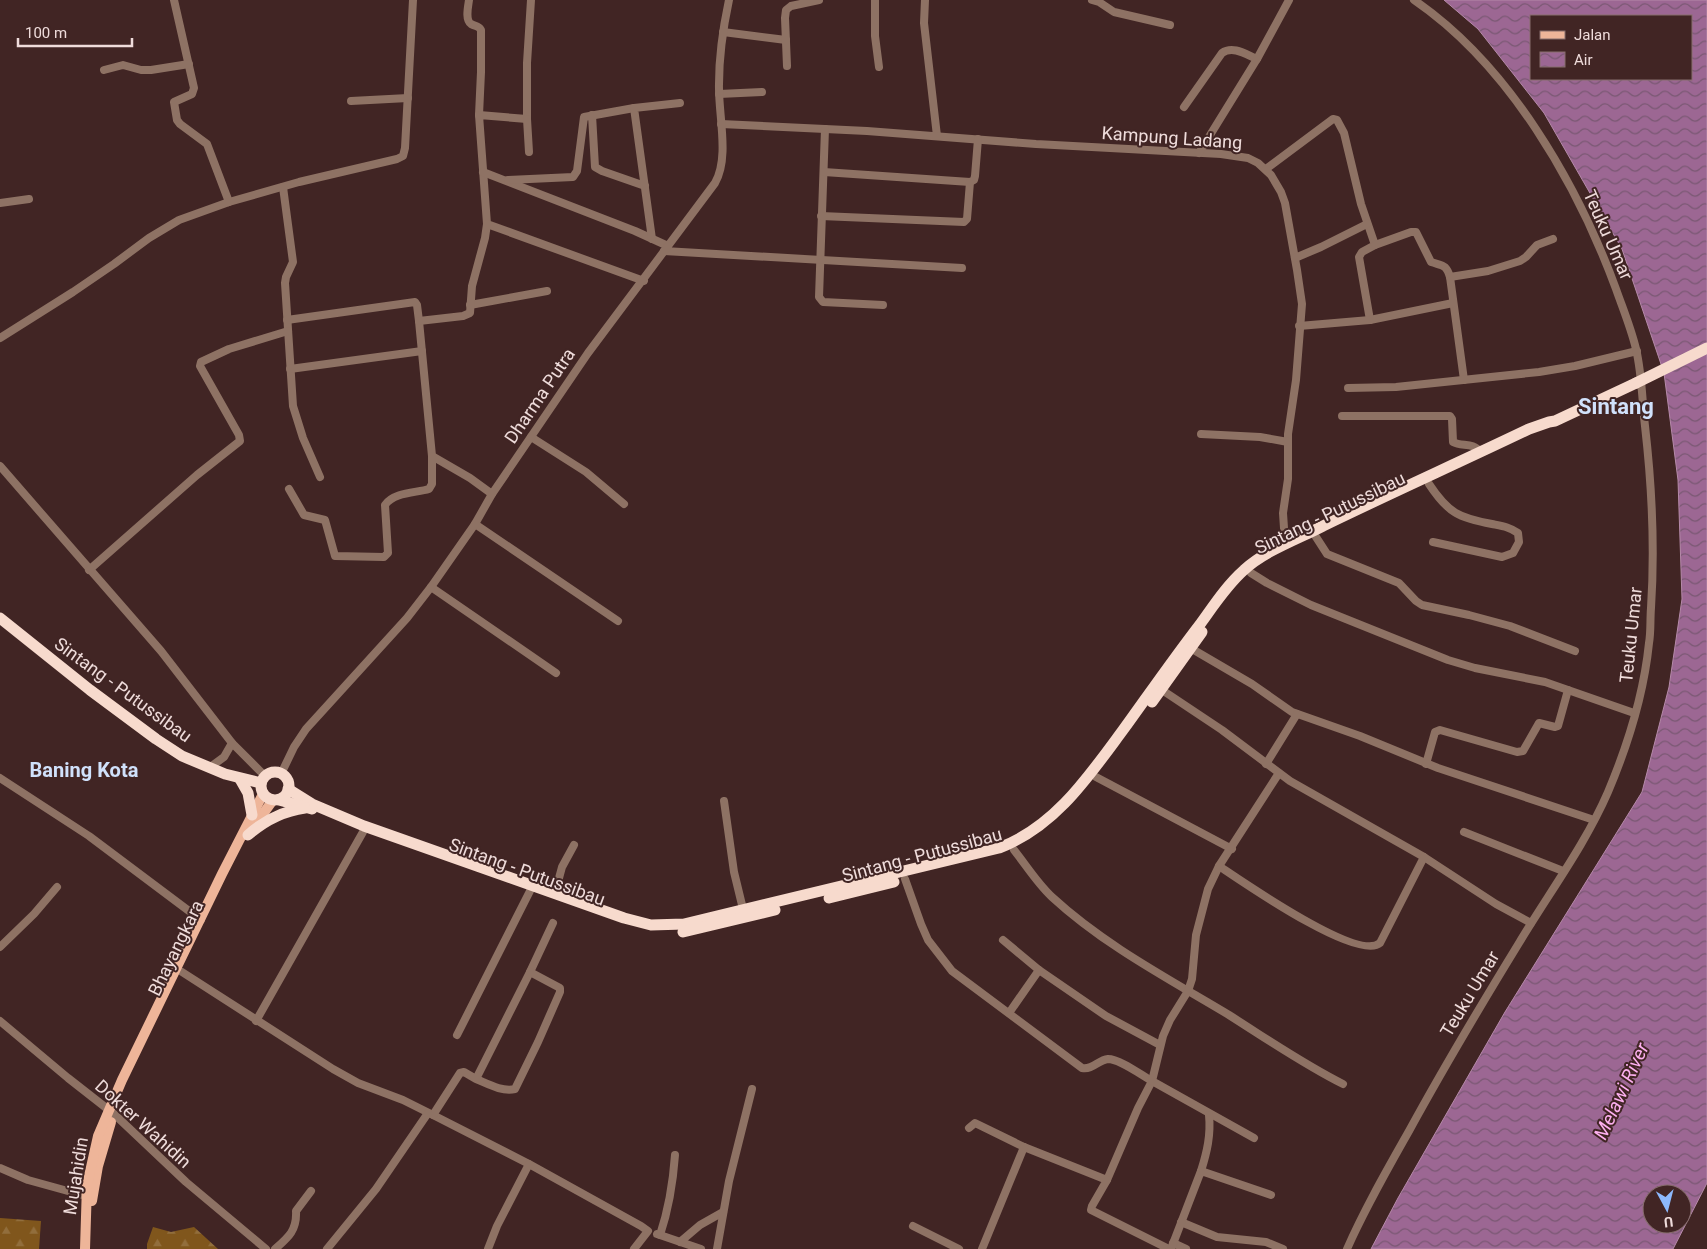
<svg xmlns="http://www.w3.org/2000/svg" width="1707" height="1249" font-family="Roboto,sans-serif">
  <defs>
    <pattern id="forest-firs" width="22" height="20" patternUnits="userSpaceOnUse" patternTransform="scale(1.25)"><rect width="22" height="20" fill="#80561c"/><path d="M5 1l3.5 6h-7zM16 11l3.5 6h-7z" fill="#926e3c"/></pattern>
    <pattern id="water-waves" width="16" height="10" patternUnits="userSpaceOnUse" patternTransform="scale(1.25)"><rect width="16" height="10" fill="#9c6793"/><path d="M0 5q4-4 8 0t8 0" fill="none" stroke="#7a5873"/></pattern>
  </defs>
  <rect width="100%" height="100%" fill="#412524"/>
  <g fill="url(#forest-firs)">
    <polygon points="0,1218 41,1221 39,1249 0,1249"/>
    <polygon points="153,1227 171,1232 194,1227 218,1249 147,1249 147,1244"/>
  </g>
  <path fill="url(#water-waves)" stroke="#b58aa9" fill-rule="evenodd" d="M1444,0h263v1183l-34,66h-302l27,-51 107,-186 137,-220 27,-105 13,-88 -4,-119 -14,-107 -42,-124 -78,-136 -66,-84zM1531,16h160v63h-160zM1652,1194h30v30h-30z"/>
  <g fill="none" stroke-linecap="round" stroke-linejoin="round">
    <g stroke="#8e7264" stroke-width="8">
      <polyline points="174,0 194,88 192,94 174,102 177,120 180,124 207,144 229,202"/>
      <path d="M469,0c-1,7 -4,20 2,24 5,3 7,1 10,6v42l-2,43"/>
      <polyline points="531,0 527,63 527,119 479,115 487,224 644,281"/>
      <polyline points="875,0 875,36 879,67"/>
      <polyline points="925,0 924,23 937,136"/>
      <polyline points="1092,0 1099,2 1114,12 1170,25"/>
      <polyline points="723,32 786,40"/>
      <polyline points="787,66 785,18 786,10 791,6 819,0"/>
      <polyline points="104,70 123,65 141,70 151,70 189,64"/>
      <polyline points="719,94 762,92"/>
      <polyline points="351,101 408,98"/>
      <path d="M1184,107l38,-54c11,-8 25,2 35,6"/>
      <polyline points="592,115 595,167 602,171 645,186"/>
      <polyline points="527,119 529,152"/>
      <polyline points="721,124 867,131 1036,144 1221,154 1248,158 1258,163 1271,175 1281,192 1285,203 1297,270 1302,304 1296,380 1288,434 1288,479 1283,513 1284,528 1288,543"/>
      <polyline points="825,129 819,297 823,302 883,305"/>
      <polyline points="1199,153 1257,59 1289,0"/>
      <polyline points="1266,169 1333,119 1337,120 1344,133 1361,204 1375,245 1362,252 1359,257 1370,320"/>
      <polyline points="483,172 635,231 668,246"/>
      <polyline points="824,172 970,182"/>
      <polyline points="508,180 573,177 577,171 584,117 634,108"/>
      <polyline points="283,187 293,262 286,277 285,283 293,406 303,438 320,477"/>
      <polyline points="0,203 29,199"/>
      <polyline points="821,216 964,222 967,219 970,182 974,180 975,176 978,139"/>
      <polyline points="652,239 634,108 680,103"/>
      <path d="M1375,245l36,-13h5l15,30c12,4 15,2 19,15l14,103"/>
      <polyline points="664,251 962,268"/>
      <polyline points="1295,258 1321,247 1367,224"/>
      <polyline points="1450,277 1488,271 1520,261 1526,257 1537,245 1553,239"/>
      <polyline points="470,305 547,291"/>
      <polyline points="287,320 415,302 417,305 419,321 432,456 470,478 492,494"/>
      <polyline points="419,321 463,316 470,313 472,286 485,238 487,224"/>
      <polyline points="1299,326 1370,320 1453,303"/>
      <polyline points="0,338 73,292 114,264 149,238 179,220 229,202 299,182 397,159 403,156 405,148 413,0"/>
      <polyline points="290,369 422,351"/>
      <polyline points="1348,388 1396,387 1539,372 1575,366 1637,351"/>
      <path d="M1342,416h108l2,3 1,23c9,5 20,0 27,10"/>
      <polyline points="1201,434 1260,437 1288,442"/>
      <polyline points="531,437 586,472 624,504"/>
      <polyline points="0,466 161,651 232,743 265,776"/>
      <path d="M1429,484c19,29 30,34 63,40 10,2 18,3 26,9l1,9 -6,11 -11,4 -69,-15"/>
      <path d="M289,489l15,26 21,5 10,36 49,1 4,-4 -3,-48c9,-13 31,-12 44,-16l3,-5v-28"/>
      <polyline points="475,524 618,621"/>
      <polyline points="1316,537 1327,554 1399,583 1416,601 1422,605 1469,615 1510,626 1575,651"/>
      <polyline points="89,570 197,475 240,441 239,435 200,366 201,362 229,349 288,331"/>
      <polyline points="1251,573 1267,583 1311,605 1448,660 1475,668 1545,682 1634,713"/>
      <polyline points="431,587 556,673"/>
      <polyline points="1187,646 1252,684 1292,712 1360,736 1438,768 1594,820"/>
      <polyline points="1162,690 1222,730 1290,781 1424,857 1496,904 1531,923"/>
      <polyline points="1266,764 1297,714"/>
      <polyline points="1426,764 1435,732 1440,730 1517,752 1523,751 1539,723 1555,727 1558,726 1568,690"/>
      <polyline points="209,768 224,757 232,743"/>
      <path d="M281,774l13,-27 12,-18 101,-111 24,-31 44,-63 17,-30 96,-141 127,-170c15,-26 3,-69 4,-99 0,-28 4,-56 10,-84"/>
      <polyline points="1096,777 1232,849"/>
      <polyline points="0,778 89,836 201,920"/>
      <polyline points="724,801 734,872 743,909"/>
      <polyline points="1464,832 1563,871"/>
      <path d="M1014,850c12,15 23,33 38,47 52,48 117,82 177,118 38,24 74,49 114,69"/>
      <path d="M1219,866c24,16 139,96 161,77l44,-86"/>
      <path d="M905,879l16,45 7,16 24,31 130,97c11,2 16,-8 26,-9 12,0 33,16 44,22l-14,27 -31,72"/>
      <polyline points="555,893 562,867 574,845"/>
      <polyline points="1003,940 1039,970 1106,1016 1160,1045"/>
      <polyline points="0,947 34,914 57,887"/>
      <polyline points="182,972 333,1069 358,1083 403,1100 433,1115 529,1164 641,1226 648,1231 634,1249"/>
      <polyline points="530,972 553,923"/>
      <polyline points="1009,1013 1039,970"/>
      <polyline points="0,1021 68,1078 114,1114 186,1182 266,1249"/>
      <polyline points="256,1021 363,832"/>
      <polyline points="457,1035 530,891"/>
      <path d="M433,1115l27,-42 4,-1 12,7 54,-107 30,16v4l-22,50 -23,47c-13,3 -27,-5 -39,-10"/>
      <polyline points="969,1128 975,1123 1024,1147 1107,1180 1092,1206 1091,1210 1169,1249"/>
      <polyline points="1254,1138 1152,1081 1163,1036 1170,1020 1188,991 1192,979 1196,935 1208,889 1219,866 1279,773"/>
      <polyline points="0,1168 28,1180 86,1196"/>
      <path d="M1201,1171c6,-19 10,-36 8,-56"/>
      <polyline points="1181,1222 1217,1237 1266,1242 1283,1249"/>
      <polyline points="913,1226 959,1249"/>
      <polyline points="657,1234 701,1249"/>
      <path d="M660,1235c9,-27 13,-52 15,-80"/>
      <polyline points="680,1242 700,1225 723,1212"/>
      <polyline points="1173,1243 1186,1249"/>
      <path d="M275,1249c14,-12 22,-19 21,-38l15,-20"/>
      <polyline points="327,1249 376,1189 428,1113"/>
      <polyline points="488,1249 497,1226 529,1164"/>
      <polyline points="717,1249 729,1181 752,1089"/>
      <polyline points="982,1249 1024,1147"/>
      <polyline points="1171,1249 1201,1171 1271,1195"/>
      <path d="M1347,1249c18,-41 40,-79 62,-118 35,-64 72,-126 110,-188 30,-50 66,-98 89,-151 19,-45 36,-100 41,-149 2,-11 1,-23 2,-35 4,-61 1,-121 -6,-182 -3,-26 -3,-52 -9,-77 -5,-21 -13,-40 -20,-60 -39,-106 -107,-224 -202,-289"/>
    </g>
    <g stroke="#eeb599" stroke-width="10">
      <polyline points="250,832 273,800"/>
      <polyline points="92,1201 98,1166 111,1122"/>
      <polyline points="85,1249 87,1185 98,1136 122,1080 222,874 263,794"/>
    </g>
    <g stroke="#f7dacd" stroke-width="11">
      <polyline points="0,618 90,690 156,739 182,756 225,774 261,783"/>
      <polyline points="1152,702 1202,632"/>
      <circle cx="275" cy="786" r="14"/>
      <polyline points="240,779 248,793 252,815"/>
      <path d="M288,789l24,15 52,22 260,92 27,7 33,-1 315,-76c56,-21 90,-72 124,-118 26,-36 51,-72 78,-107 13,-18 26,-38 43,-53 20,-19 54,-31 79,-44 68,-33 137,-64 206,-97l20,-7 6,-1 81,-38"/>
      <polyline points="279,800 312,809"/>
      <path d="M248,835c17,-15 35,-24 57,-27"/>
      <polyline points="829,898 894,882"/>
      <polyline points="683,932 775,910"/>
    </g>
    <polyline stroke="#f7dacd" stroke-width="11" points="1636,383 1707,348"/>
  </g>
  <g text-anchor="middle" stroke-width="4" stroke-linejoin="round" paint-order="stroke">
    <g font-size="18" fill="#efdcdb" stroke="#412524">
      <text transform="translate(1172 138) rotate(4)" y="6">Kampung Ladang</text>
      <text transform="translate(1608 235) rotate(66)" y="6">Teuku Umar</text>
      <text transform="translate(540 396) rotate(-56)" y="6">Dharma Putra</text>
      <text transform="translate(1330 513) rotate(-26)" y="6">Sintang - Putussibau</text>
      <text transform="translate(1631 635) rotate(-84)" y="6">Teuku Umar</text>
      <text transform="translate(123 690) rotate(36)" y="6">Sintang - Putussibau</text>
      <text transform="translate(922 855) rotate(-15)" y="6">Sintang - Putussibau</text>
      <text transform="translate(527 872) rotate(20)" y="6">Sintang - Putussibau</text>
      <text transform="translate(176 948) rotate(-64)" y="6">Bhayangkara</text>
      <text transform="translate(1470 994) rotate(-59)" y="6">Teuku Umar</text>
      <text transform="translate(143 1124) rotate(42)" y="6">Dokter Wahidin</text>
      <text transform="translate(76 1176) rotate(-81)" y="6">Mujahidin</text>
    </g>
    <g font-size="19" font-style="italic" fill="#fdb0f0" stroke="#412524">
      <text transform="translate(1621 1091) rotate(-65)" y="7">Melawi River</text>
    </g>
    <g font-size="20" font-weight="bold" fill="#d0e1fb" stroke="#412524">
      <text x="84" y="777">Baning Kota</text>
    </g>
    <g font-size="22" font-weight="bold" fill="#d0e1fb" stroke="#412524">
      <text x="1616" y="414">Sintang</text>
    </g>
  </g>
  <rect x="1530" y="15" width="162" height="65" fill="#412524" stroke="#876e6d"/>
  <rect x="1540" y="31" width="25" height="8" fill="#eeb599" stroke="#876e6d"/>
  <text x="1574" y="40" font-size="15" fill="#efdcdb">Jalan</text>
  <rect x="1540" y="52" width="25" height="15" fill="url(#water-waves)" stroke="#876e6d"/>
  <text x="1574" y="65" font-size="15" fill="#efdcdb">Air</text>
  <g transform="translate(1667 1209) rotate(173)"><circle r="24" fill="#412524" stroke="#876e6d"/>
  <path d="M0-4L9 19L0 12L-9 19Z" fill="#8db9fc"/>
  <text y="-8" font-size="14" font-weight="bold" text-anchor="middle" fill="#efdcdb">U</text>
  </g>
  <path d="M18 38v8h114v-8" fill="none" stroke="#efdcdb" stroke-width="2.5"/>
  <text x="25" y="38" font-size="15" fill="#efdcdb" stroke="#412524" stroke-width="4" paint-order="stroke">100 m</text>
</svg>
